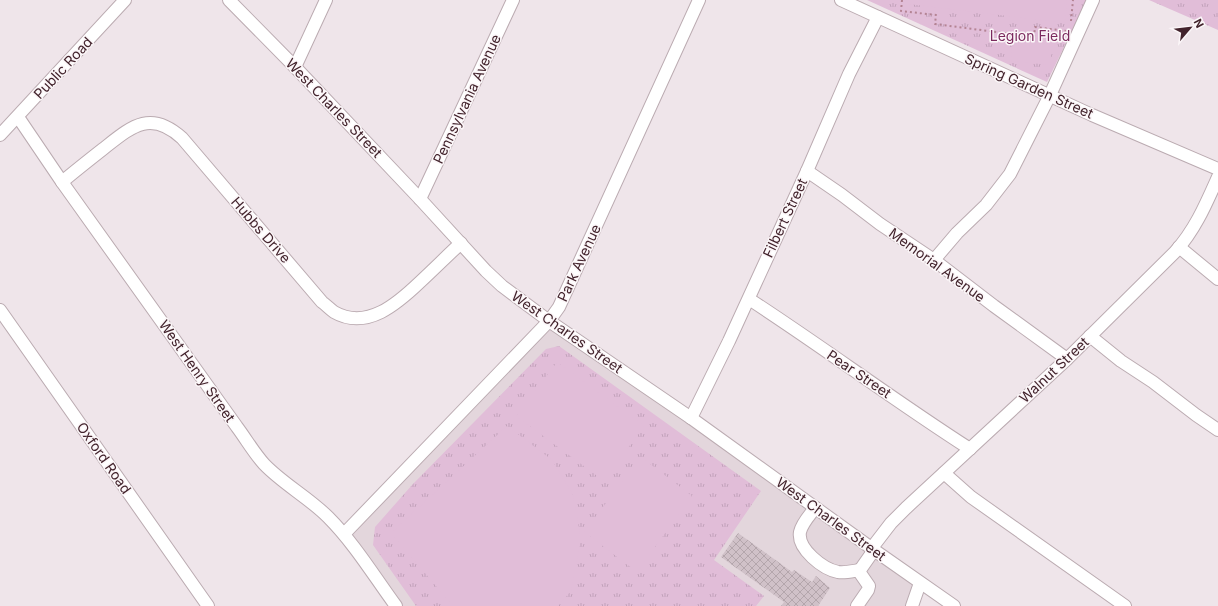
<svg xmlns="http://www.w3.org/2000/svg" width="1218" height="606" font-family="Inter,sans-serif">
  <defs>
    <pattern id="grass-tufts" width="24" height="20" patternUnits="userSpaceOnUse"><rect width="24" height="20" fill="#e1bdd8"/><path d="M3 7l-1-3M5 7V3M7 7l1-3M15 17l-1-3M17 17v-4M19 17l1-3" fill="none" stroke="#c2a2ba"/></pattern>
    <pattern id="building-cross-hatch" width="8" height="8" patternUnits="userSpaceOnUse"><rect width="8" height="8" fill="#d0c1c8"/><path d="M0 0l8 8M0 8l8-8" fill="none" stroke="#b4a6ac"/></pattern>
  </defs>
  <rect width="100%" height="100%" fill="#efe5ea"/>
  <polygon fill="#e3d6dc" points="549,321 920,583 911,606 398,606 344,534"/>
  <g fill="url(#grass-tufts)">
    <polygon points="867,0 1087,0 1047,82"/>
    <polygon points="1149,0 1218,0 1218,30"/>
    <polygon points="559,346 761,491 714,560 764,596 756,606 416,606 373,545 375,527 412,485 546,349"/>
  </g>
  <g fill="#e1bdd8">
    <polygon points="908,0 1067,0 1065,23 908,4"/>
    <polygon points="1013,36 1053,41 1050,65 1011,61"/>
    <polygon points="557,362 644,426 604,481 516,416"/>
    <polygon points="507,426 552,460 573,495 581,539 571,591 558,606 453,606 391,533"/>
    <polygon points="641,457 692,496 637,572 584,532"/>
  </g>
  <polygon fill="url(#building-cross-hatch)" points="738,533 792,572 794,570 812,582 816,576 830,588 818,606 781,606 784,602 721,557"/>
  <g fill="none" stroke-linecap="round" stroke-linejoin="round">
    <g stroke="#bbabb1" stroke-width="14">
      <g id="minor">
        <polyline points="229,0 295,67 420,199 486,271 502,286 549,321 691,418 874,550 954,606"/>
        <polyline points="841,0 1092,115 1218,169"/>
        <polyline points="295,67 326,0"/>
        <path d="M18,117l44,65 175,245c9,12 17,26 27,37 19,20 44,33 64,53 26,26 46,59 68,89"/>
        <polyline points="0,135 125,0"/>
        <polyline points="807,171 842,195 880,224 934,260 994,306 1067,359"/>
        <path d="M62,182c13,-11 27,-22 41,-33 28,-22 47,-40 79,-11l140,164c4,3 8,7 12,10 33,19 64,-9 86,-30 14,-13 27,-26 41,-39"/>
        <polyline points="420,199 513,0"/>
        <polyline points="1179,247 1218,279"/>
        <polyline points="934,260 957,233 986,205 1010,174 1050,95 1093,0"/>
        <path d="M749,299c74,48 146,102 221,150"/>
        <polyline points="0,310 208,606"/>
        <polyline points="1090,336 1121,361 1153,382 1196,415 1218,430"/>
        <polyline points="691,418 729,341 807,171 849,74 878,17"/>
        <polyline points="944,473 971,497 1125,606"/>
        <path d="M815,508c-5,7 -13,15 -15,24 -3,17 23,37 38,40 7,1 15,-1 22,-2"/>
        <polyline points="344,534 549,321 559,307 699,0"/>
        <path d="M871,549l20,-26 15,-15 161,-149 108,-107c20,-22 31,-48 43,-75"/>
        <polyline points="857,606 868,590 869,586 860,573 860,570 874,550"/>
        <polyline points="912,606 920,583"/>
      </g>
    </g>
    <g stroke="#b48494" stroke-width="2" stroke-dasharray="2 3" stroke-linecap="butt">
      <polyline points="902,0 901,11 936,15 935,24 1034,37 1035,27 1066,31"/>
      <polyline points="1071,21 1073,0"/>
    </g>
    <use href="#minor" stroke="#fff" stroke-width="12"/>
  </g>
  <g text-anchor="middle" stroke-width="3" stroke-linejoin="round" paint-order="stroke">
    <g font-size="14" fill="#7b2a5e" stroke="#fbf6f8">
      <text x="1030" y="41">Legion Field</text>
    </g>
    <g font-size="14" fill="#42232c" stroke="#fbf6f8">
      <text transform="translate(63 68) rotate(-47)" y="5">Public Road</text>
      <text transform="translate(1029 86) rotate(24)" y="5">Spring Garden Street</text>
      <text transform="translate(467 99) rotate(-65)" y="5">Pennsylvania Avenue</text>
      <text transform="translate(334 108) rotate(46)" y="5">West Charles Street</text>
      <text transform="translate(785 218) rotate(-65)" y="5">Filbert Street</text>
      <text transform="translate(261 230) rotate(49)" y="5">Hubbs Drive</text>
      <text transform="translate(579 263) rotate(-65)" y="5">Park Avenue</text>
      <text transform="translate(937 265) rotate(36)" y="5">Memorial Avenue</text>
      <text transform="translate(567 332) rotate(35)" y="5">West Charles Street</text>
      <text transform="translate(1054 370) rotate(-43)" y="5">Walnut Street</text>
      <text transform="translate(197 371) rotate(55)" y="5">West Henry Street</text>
      <text transform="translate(859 374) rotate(34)" y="5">Pear Street</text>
      <text transform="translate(104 458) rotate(55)" y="5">Oxford Road</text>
      <text transform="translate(831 519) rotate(36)" y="5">West Charles Street</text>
    </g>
  </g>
  <g transform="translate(1190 28) rotate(62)" stroke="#fbf6f8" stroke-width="3" paint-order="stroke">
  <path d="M0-3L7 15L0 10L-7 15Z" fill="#42232c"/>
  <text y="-6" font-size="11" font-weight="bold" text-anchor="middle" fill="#42232c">N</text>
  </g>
</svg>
